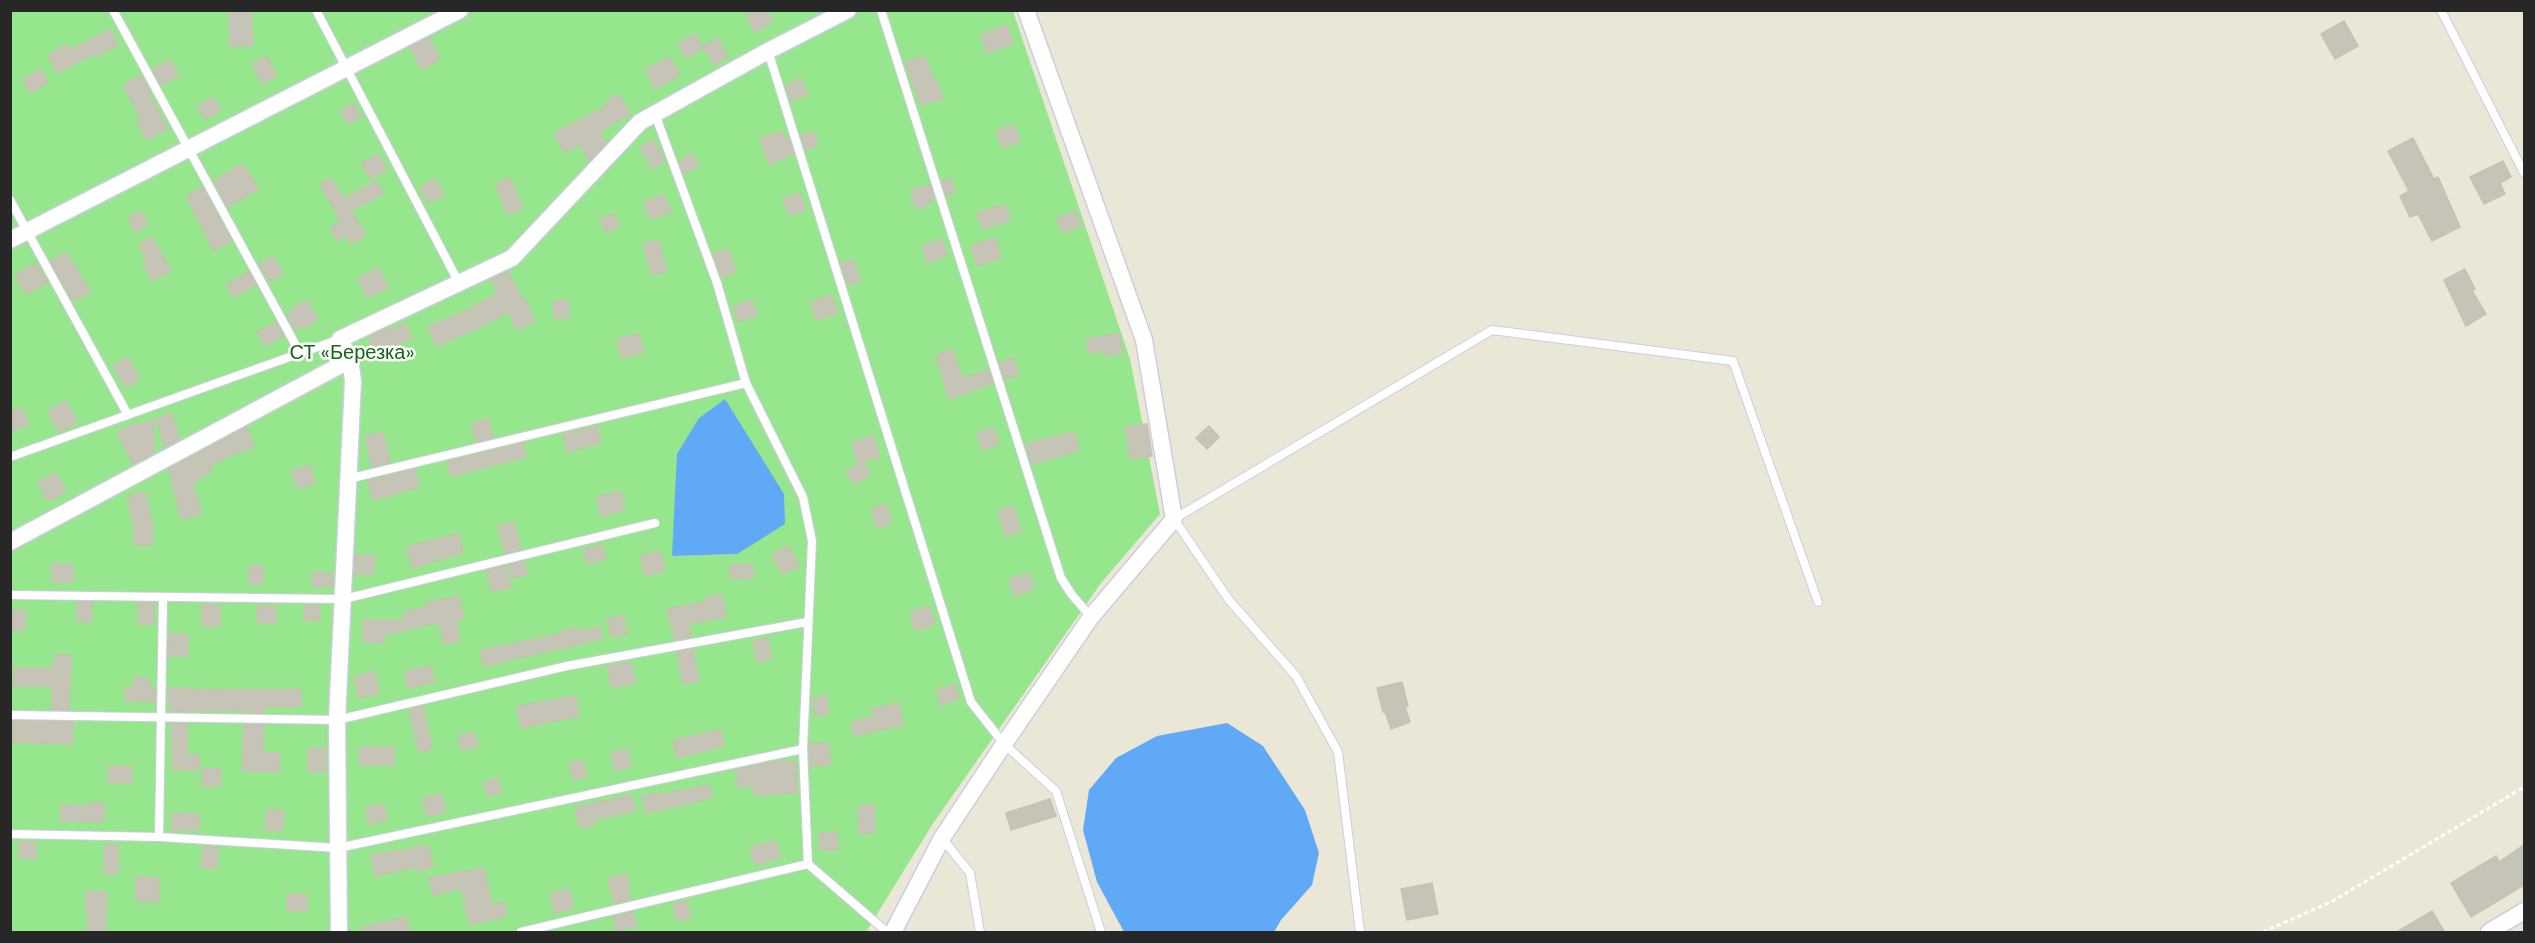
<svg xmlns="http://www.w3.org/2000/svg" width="2535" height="943" font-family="'DM Sans',sans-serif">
  <rect width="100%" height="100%" fill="#ebe7d6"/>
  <path fill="#96e68e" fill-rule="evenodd" d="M10,11h1003l117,348 30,155 -59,69 -169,242 -66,107h-855zM726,399l11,155 -65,2 27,-138z"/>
  <g fill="#60a9f6">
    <polygon points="725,399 784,494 785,524 737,554 672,556 677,454 699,418"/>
    <polygon points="1227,723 1263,746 1305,810 1319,853 1312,885 1281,920 1274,932 1124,932 1097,882 1083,830 1089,790 1116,758 1157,736"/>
  </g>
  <g fill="#c6c3b7" stroke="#c6c3b0" stroke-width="1.5">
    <polygon points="755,10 766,10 773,22 755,32 746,16"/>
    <polygon points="251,11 253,45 230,46 229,12"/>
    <polygon points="2344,21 2358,46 2335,59 2321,34"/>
    <polygon points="1007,25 1013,44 987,53 981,35"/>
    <polygon points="110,29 118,45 96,57 94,54 57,73 48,55 68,44 71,50"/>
    <polygon points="695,34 704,48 686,58 678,44"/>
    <polygon points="429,38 440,59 421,69 410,47"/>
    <polygon points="717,38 728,57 714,65 703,46"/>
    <polygon points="267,56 277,76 262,84 252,64"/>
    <polygon points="925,56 933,80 936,79 943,99 921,105 905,62"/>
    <polygon points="669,57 680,75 655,89 645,70"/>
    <polygon points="171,60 179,76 161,85 153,69"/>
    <polygon points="41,69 48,83 30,93 23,79"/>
    <polygon points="141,75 150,91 148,92 168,129 147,140 136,121 141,118 123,85"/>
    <polygon points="800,78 808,93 791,102 786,86"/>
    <polygon points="619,94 630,114 600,131 606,143 589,161 581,144 564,152 554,133 607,106 605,102"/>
    <polygon points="213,97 221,111 205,119 197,106"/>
    <polygon points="354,103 361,117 348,124 340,110"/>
    <polygon points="1014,125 1020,141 1002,148 996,131"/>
    <polygon points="783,131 785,139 789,138 794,154 769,164 760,138"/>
    <polygon points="813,131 818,146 806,150 801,135"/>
    <polygon points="2413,138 2434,179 2438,177 2460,227 2432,241 2418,214 2410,217 2400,196 2409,191 2388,151"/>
    <polygon points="653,140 665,161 652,169 640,147"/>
    <polygon points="692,153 699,166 684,174 679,161"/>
    <polygon points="378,154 387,170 370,179 361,163"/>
    <polygon points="2503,161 2511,177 2500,183 2505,194 2484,204 2470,177"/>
    <polygon points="242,164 259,189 227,207 214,181"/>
    <polygon points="330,178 344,198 377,181 383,194 351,211 366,235 351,244 346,235 338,241 330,228 341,221 320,184"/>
    <polygon points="510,178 523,208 507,214 495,185"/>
    <polygon points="951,178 955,192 946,195 942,181"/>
    <polygon points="435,179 444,195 428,203 420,187"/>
    <polygon points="930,185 934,199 929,201 930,204 916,209 910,190"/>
    <polygon points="202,187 232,241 214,251 186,196"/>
    <polygon points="800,193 806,210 789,215 783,198"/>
    <polygon points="664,195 671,212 650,219 644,202"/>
    <polygon points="1005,204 1011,220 983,229 977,213"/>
    <polygon points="141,211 148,225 135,232 128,218"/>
    <polygon points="1076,211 1081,226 1062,232 1057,218"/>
    <polygon points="615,214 619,228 605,232 600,218"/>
    <polygon points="152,237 171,271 152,281 143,263 147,261 139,244"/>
    <polygon points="995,238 1001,258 977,266 971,246"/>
    <polygon points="942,239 947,256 927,263 922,246"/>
    <polygon points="658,240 667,271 652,275 643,244"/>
    <polygon points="728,249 736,272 722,277 713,254"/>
    <polygon points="66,252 91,292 73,301 50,261"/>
    <polygon points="273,256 283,274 270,282 260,266 260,263"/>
    <polygon points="853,259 860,282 848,285 841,263"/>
    <polygon points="34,264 37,268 39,267 48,282 26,294 15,275"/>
    <polygon points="379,268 388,288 367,298 358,278"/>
    <polygon points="2465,269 2475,289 2472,291 2486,314 2466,326 2444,280"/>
    <polygon points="249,272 256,285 233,297 226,284"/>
    <polygon points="508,272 523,301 526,300 535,322 516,329 509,312 476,329 436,346 428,327 466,311 498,293 491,280"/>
    <polygon points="832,295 837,313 816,320 811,302"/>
    <polygon points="307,300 318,320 302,329 300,326 294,329 287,316 292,313 291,309"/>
    <polygon points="568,300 569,318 554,319 553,301"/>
    <polygon points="752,300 757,315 738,322 733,306"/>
    <polygon points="276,322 283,336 265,346 257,332"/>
    <polygon points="406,324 412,339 393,346 394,348 376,356 368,338 385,329 386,331"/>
    <polygon points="1119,333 1123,353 1104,356 1103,350 1088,353 1086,339"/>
    <polygon points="639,334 644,353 622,358 617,339"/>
    <polygon points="952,349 962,378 988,370 993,383 949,399 936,355"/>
    <polygon points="128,357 140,379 125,387 113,366"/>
    <polygon points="1014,358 1019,375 1005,379 999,362"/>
    <polygon points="66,401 77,422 59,432 48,411"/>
    <polygon points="22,408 29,425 10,432 10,412"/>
    <polygon points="171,413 180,439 164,447 157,418"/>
    <polygon points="154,419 154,453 133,464 117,432 133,424 134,426"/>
    <polygon points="488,419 493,438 476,442 472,423"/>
    <polygon points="1147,424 1152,456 1130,459 1125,427"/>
    <polygon points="597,426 601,443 567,452 563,434"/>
    <polygon points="1209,426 1219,437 1207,449 1196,438"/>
    <polygon points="247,427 254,447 230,455 210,466 213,471 193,482 201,514 181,519 169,469"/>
    <polygon points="994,428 999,444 982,450 977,433"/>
    <polygon points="383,432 390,462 372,467 365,436"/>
    <polygon points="1074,432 1079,450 1032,464 1026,444"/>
    <polygon points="873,436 880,457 858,463 852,442"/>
    <polygon points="523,443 526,457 451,476 447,462"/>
    <polygon points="864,462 870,475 853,484 846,471"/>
    <polygon points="310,466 315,484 297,488 292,470"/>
    <polygon points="415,469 419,487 373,500 368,481"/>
    <polygon points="56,473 66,492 48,501 38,482"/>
    <polygon points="621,491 625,510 601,516 597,497"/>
    <polygon points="145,492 153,526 152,545 134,545 134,526 127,496"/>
    <polygon points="886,504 892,523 877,528 871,509"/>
    <polygon points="1013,506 1021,531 1006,536 998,511"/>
    <polygon points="514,522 521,549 505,553 498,526"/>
    <polygon points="459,534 463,553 412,568 407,546"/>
    <polygon points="602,545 606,559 587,564 583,549"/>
    <polygon points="789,546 799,566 782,574 772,554"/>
    <polygon points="660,551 665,571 645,576 640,556"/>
    <polygon points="355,555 374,555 374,574 354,574"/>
    <polygon points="524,561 528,574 511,578 508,565"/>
    <rect x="52" y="564" width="21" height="18"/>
    <polygon points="753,564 754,578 731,579 730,565"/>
    <polygon points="263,565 263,584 249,584 249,566"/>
    <polygon points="505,566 511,587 492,592 486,571"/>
    <polygon points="312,572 332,573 332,587 312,587"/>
    <polygon points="1029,573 1034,589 1015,596 1009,579"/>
    <polygon points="722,594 726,617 689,624 691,637 675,640 667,609 707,601 706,597"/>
    <polygon points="459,596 464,618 456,620 460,641 444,644 440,624 431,624 384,635 384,643 363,642 363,620 405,620 403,612 427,607 426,603"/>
    <polygon points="77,602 92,602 91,622 77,621"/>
    <rect x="138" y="603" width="16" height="21"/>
    <rect x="202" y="605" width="18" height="21"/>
    <polygon points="305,605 320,606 319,621 304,620"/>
    <rect x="257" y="606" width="19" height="17"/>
    <polygon points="929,606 935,624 915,631 910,612"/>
    <rect x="10" y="610" width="15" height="20"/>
    <polygon points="623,616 627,634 611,637 607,619"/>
    <polygon points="578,627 578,631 600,627 602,639 484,666 480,650 561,634 560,631"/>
    <polygon points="169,634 188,634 188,656 168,656"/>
    <polygon points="768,638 772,659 757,662 753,641"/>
    <polygon points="693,649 699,681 683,684 677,652"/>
    <polygon points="55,654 71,656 69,710 52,709 52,686 14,686 14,668 53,668"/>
    <polygon points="631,662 635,683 611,688 607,666"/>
    <polygon points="431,666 435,682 408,688 404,672"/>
    <polygon points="374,671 380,693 359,698 354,677"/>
    <polygon points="134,677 149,678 149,688 155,688 155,702 125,701 125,688 133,688"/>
    <polygon points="1402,682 1408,706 1405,707 1410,722 1391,729 1385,712 1383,712 1377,688"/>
    <polygon points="955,684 959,699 940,705 936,690"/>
    <polygon points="168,688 189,688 189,690 301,689 301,707 264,707 264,713 245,712 245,710 171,711 168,702"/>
    <polygon points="827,695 828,714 815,716 812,699"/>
    <polygon points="575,696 579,716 521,728 517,706"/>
    <polygon points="899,703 903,725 854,736 851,722 874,717 872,709"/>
    <polygon points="423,706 432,749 419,752 409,710"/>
    <polygon points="13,721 73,722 73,744 13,742"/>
    <polygon points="171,724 187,724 187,755 199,755 199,770 173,770"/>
    <polygon points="244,725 264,725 263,752 279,753 279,772 242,771"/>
    <polygon points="721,730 724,746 676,758 673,740"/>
    <polygon points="474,732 478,747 461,750 458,736"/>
    <polygon points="810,743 829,743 830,765 810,766"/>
    <rect x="359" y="747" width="35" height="18"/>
    <rect x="308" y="748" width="18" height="24"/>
    <polygon points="627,749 631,767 615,771 611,752"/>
    <polygon points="583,760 586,777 573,780 569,763"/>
    <polygon points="796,761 797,793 754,795 754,785 739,788 735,770 773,762"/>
    <rect x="108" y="766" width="24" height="17"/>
    <polygon points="203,768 221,769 220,787 202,786"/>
    <polygon points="498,778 501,793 487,796 484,782"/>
    <polygon points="709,785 712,798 646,813 642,796 659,793 659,795"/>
    <polygon points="442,794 446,812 427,816 423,798"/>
    <polygon points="632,795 635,811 594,820 595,825 580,828 575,807"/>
    <polygon points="1050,799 1056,816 1011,830 1006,813"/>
    <polygon points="89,803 104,803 104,822 60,821 61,805 89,806"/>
    <polygon points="384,804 387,820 369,824 365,807"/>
    <polygon points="874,805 875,833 859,834 858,806"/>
    <polygon points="267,810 284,811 282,831 265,830"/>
    <polygon points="172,813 199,814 199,830 171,830"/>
    <polygon points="837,832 838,849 819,850 819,833"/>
    <polygon points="776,841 780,858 755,865 750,847"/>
    <polygon points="19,842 36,842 36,859 19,858"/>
    <rect x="104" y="845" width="14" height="29"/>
    <polygon points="428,845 433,867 418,871 417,867 375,876 371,855"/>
    <polygon points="2524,845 2524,885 2471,917 2451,883 2496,856 2499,862"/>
    <polygon points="204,846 219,848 216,869 201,867"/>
    <polygon points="484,868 492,905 504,902 507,916 470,925 461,888 433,895 429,878"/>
    <polygon points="627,874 630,900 614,903 608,878"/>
    <polygon points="136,877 159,878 159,902 136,901"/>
    <polygon points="1432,883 1438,914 1407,920 1401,889"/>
    <polygon points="569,889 574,908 555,913 550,893"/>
    <polygon points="86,891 107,892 105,933 87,933 88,908 85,908"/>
    <rect x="287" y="894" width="20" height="17"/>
    <polygon points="687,901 691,918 677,921 673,904"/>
    <polygon points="2432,911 2445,933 2395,933"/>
    <polygon points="633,912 637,926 616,931 613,917"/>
    <polygon points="406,917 410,933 364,933 363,927"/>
  </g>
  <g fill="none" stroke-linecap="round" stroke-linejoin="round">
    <g stroke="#cdcce2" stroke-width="10">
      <g id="service">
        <polyline points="113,10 300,353"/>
        <polyline points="316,10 459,283"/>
        <polyline points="881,10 1061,578 1072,595 1091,617"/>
        <polyline points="2441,10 2524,173"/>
        <polyline points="768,51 971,702 1004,744 1056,791 1101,932"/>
        <polyline points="10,200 128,415"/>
        <polyline points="10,457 340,339"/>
        <polyline points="348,479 746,383"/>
        <polyline points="10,595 344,599 655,523"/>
        <polyline points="10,715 337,720 567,666 807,622"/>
        <polyline points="10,834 159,837 338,848 803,749"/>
        <polyline points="159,837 163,599"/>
        <polyline points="942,838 970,873 980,932"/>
        <polyline points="808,864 887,932"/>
        <polyline points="521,932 808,864 803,749 812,541 803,497 746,383 717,283 655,114"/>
        <polyline points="1360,932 1338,752 1296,676 1229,600 1174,519 1492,330 1733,361 1818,602"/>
      </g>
    </g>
    <g stroke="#cdcce2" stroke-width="19">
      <g id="minor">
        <polyline points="10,240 460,10"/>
        <polyline points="10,542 350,360"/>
        <polyline points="339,932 337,720 353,381 350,360 340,339 512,258 640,122 768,51 848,10"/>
        <polyline points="893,932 942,838 1004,744 1091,617 1174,519 1144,340 1026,10"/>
        <polyline points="2489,932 2524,911"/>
      </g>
    </g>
    <polyline stroke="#fff" stroke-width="3" stroke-dasharray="4.5 3" stroke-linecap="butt" points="2263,932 2331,902 2524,787"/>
    <use href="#service" stroke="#fff" stroke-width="8"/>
    <use href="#minor" stroke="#fff" stroke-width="16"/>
  </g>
  <g text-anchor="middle" stroke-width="5" stroke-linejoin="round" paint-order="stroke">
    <g font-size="20" fill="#146617" stroke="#fff">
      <text x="352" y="359">СТ «Березка»</text>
    </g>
  </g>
  <rect width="2535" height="943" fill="none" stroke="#272727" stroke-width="24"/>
</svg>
